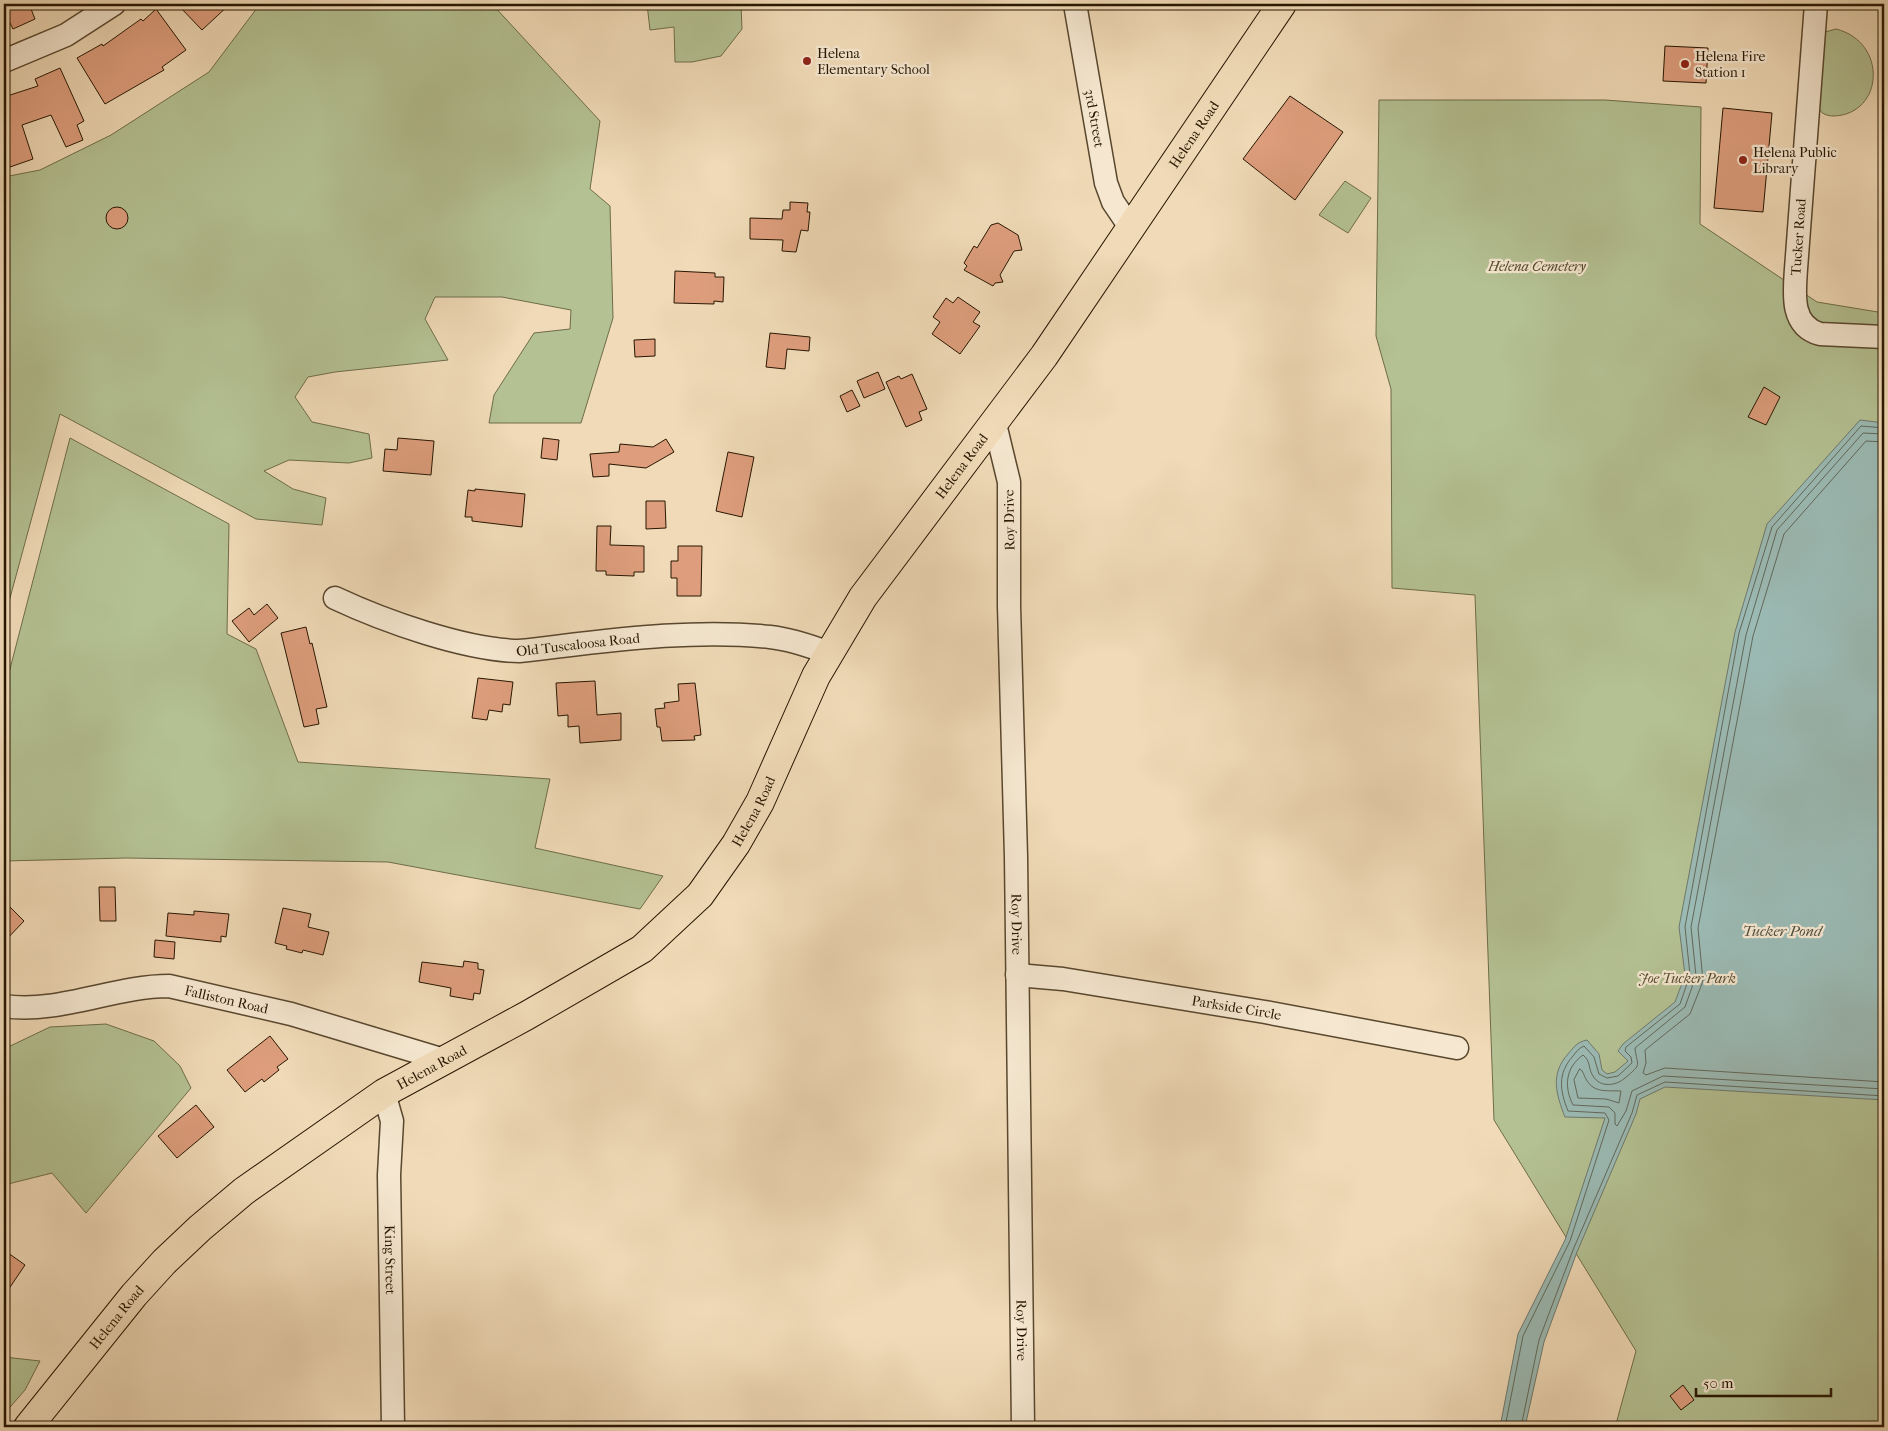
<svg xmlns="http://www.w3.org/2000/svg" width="1888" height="1431" font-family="'IM FELL French Canon',serif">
  <rect width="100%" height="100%" fill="#f0dab7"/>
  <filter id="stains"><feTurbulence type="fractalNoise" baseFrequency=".004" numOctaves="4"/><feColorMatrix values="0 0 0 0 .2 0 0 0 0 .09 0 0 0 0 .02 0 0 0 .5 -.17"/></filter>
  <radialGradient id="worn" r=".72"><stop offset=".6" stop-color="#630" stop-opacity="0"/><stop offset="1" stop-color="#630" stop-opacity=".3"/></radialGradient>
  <g fill="#b4c193" stroke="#6e6c4a">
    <polygon points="260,4 492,4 600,121 590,189 610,206 613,318 581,423 489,423 494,395 534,333 570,329 571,310 502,297 435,297 425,319 448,360 335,372 308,377 295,397 312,422 369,434 372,458 349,463 289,460 264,471 293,489 326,498 322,525 256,519 60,414 4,620 4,177 40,170 111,135 209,72"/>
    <polygon points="647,4 741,4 742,29 721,56 692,62 675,62 674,27 650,30"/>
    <path d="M1836,29c52,13 48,85 -2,87 -7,0 -12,-2 -16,-8l7,-76z"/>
    <polygon points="1379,100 1605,100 1701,107 1700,224 1817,302 1884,313 1884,1427 1613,1427 1616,1424 1636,1351 1494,1120 1475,595 1392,588 1391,389 1376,336"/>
    <polygon points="1345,181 1371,198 1348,233 1319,215"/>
    <polygon points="70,438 229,524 227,634 256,649 298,762 550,779 535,848 663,876 640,909 388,862 126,858 4,861 4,692"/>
    <polygon points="106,1024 154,1041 180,1066 191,1088 86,1213 52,1173 4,1185 4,1049 50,1027"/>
    <polygon points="4,1357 40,1361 25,1390 4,1414"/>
  </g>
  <path fill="#9bbab4" stroke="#6d786c" d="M1860,420l24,3v677l-219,-13 -25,12 -4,15 -59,138 -33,90 -19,85h-25l18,-93 47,-94 40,-122 -40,-1c-9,-23 -15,-43 3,-63 6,-7 9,-12 19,-14l12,14 3,16 5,4 8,-2 13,-11 -10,-10 5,-7 52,-42 10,-27 -6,-48 56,-295 32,-108z"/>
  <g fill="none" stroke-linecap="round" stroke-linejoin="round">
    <g stroke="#61685a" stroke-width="1">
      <path d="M1884,434l-21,-1 -86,97 -31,105 -55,292 5,49 -11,31 -50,41c2,19 8,15 -10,30 -9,8 -25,10 -32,-2 -5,-7 -2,-15 -10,-21 -18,13 -19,32 -10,50l36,2 6,6v11l2,2 9,-15 6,-20 31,-15 221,13"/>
      <polyline points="1884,442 1866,441 1784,534 1753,636 1698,928 1703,981 1690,1014 1645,1050 1646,1063 1643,1073 1646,1075 1665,1068 1884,1082"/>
      <path d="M1580,1069c4,3 3,5 6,10 8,15 22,11 35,12l-2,12 -13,-4 -28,-1 -4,-18z"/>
      <path d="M1505,1427l18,-91 47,-95 39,-121 -4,-7 -37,-2c-8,-20 -11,-37 5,-55 3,-4 6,-8 11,-10l10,11 5,17 8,4 11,-2 14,-13 -1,-6 -6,-6 1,-4 54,-43 10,-29 -5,-48 54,-294 33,-106 89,-101 23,2"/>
      <polyline points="1521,1427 1539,1340 1573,1250 1632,1113 1637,1095 1665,1082 1884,1096"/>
    </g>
  </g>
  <g fill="#de9e7d" stroke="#271601">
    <polygon points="4,4 29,4 35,19 13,29 4,11"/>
    <polygon points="177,4 230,4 202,30"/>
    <polygon points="156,9 186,50 162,67 164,70 105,104 77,58 102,44 103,46 141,19 143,21"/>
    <polygon points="1665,46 1708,48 1706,83 1663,81"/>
    <polygon points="60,68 84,121 77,125 83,140 66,147 51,115 22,125 33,159 10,167 4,148 4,97 38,86 35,79"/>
    <polygon points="1290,96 1343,132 1295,200 1243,159"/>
    <polygon points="1723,108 1772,113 1763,212 1714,208"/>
    <polygon points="790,202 808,203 807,212 810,212 808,231 801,230 796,252 782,251 783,240 750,239 750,218 782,219 783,210 790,210"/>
    <circle cx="117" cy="218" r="11"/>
    <polygon points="998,223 1018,235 1022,250 1014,251 1000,275 1003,282 995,283 993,286 964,270 967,266 964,263 974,246 977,248 991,225"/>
    <polygon points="675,271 715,273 715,277 724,277 723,302 714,301 714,304 674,303"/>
    <polygon points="958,297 980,312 973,322 980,326 960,354 932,334 940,322 933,317 946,298 953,303"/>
    <polygon points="770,333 810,337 809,351 787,349 785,369 766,367"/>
    <polygon points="655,339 655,356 635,357 634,340"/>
    <polygon points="878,372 885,389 864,398 857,381"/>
    <polygon points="912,374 927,409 919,412 922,420 906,427 886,382 899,376 901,379"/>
    <polygon points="1764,387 1780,397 1766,425 1748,417"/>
    <polygon points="852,390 860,406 847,412 840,396"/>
    <polygon points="398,438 434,441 431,475 383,471 385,449 397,450"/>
    <polygon points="543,438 559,440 557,460 541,458"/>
    <polygon points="666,439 674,452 646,468 609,464 609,476 593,477 590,454 619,452 620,444 653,447"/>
    <polygon points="728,452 754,457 742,517 716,511"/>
    <polygon points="475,489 525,494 522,527 472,521 472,517 465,517 468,490 475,491"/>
    <polygon points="646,501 665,501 666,528 646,529"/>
    <polygon points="597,526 611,526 610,545 644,546 644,572 634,572 634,576 606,575 606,571 596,571"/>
    <polygon points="678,546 702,546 701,596 677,596 677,578 671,578 671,561 678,561"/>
    <polygon points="267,604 278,618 249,642 232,621 249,608 254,615"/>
    <polygon points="306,627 310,644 312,643 327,707 316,709 319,724 304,727 281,633"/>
    <polygon points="478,678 513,682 510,705 503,704 502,712 489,710 487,720 472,718"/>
    <polygon points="595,681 597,715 621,713 621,740 580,743 579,726 568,727 568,715 558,716 556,683"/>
    <polygon points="695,683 701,735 694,736 695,740 662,741 660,727 657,727 655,709 665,708 664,703 679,701 678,684"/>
    <polygon points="99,887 115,887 116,921 100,921"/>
    <polygon points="4,901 24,921 4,942"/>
    <polygon points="283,908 311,914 308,927 329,932 323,955 303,950 302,953 286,949 287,946 275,943"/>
    <polygon points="194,911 229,914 226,937 221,936 221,942 166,936 168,913 194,915"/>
    <polygon points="155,940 175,942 174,959 154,957"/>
    <polygon points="464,961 478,963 478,969 484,970 480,994 474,993 473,1000 450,996 451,988 419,982 422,962 463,967"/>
    <polygon points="270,1036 288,1059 277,1067 279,1070 264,1082 262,1079 245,1092 227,1070"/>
    <polygon points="196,1105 214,1127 177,1158 158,1136"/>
    <polygon points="4,1250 25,1265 4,1296"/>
    <polygon points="1683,1385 1694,1400 1681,1410 1670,1396"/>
  </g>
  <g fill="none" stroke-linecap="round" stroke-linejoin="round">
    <g stroke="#59472e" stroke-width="25">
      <g id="minor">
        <path id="s1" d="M1075,4l31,179 7,19 17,25"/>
        <path d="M1816,4l-20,265c-2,26 -5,57 24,65l64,3"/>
        <polyline points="4,61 66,35 114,4"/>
        <path id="s2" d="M995,424l14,58v124l7,251 7,570"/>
        <path id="s3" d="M335,598c49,23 130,52 184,53 81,-9 170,-23 251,-14 20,2 40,9 59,16"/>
        <path id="s4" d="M1017,975l46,4 202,33 192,36"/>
        <path id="s5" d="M4,1006c55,8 110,-20 165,-20l122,28 153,46"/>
        <path id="s6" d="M384,1093l8,28 -3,54 4,252"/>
      </g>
    </g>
    <g stroke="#271601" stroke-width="30">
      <g id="major">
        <path id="s7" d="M28,1427l106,-132 30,-33 36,-34 44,-37 140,-98 142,-77 116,-67 58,-54 36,-51 24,-42 56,-126 47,-79 181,-241 238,-352"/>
      </g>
    </g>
    <use href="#minor" stroke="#f5e7d0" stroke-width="22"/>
    <use href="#major" stroke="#f0dab7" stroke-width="28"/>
  </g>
  <g fill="#8f2418" stroke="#f5e7d0" stroke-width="2">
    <circle cx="807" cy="61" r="5"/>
    <circle cx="1685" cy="64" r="5"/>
    <circle cx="1743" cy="160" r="5"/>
  </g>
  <g text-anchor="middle" stroke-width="4.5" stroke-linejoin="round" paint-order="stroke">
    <g font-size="14" fill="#271601" stroke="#f5e7d0" text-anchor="start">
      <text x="817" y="58">Helena<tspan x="817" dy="16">Elementary School</tspan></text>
      <text x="1695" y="61">Helena Fire<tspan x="1695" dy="16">Station 1</tspan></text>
      <text x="1753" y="157">Helena Public<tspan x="1753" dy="16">Library</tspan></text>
    </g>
    <g font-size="14" fill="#271601" stroke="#f5e7d0">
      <text dy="5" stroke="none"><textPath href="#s1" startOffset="116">3rd Street</textPath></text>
      <text dy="5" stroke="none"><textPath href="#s7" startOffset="1776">Helena Road</textPath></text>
      <text transform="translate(1798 237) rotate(-86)" y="5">Tucker Road</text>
      <text dy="5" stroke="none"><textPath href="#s7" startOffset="1371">Helena Road</textPath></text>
      <text transform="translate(1009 520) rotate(-91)" y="5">Roy Drive</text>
      <text dy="5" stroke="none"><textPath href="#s3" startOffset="252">Old Tuscaloosa Road</textPath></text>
      <text dy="5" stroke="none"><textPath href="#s7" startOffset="966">Helena Road</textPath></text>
      <text dy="5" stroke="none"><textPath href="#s2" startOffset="502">Roy Drive</textPath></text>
      <text dy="5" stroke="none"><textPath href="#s5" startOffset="226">Falliston Road</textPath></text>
      <text dy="5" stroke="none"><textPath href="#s4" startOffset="222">Parkside Circle</textPath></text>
      <text dy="5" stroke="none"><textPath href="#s7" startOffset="546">Helena Road</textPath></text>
      <text dy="5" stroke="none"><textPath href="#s6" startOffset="168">King Street</textPath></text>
      <text dy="5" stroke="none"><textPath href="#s7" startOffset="141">Helena Road</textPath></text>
      <text dy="5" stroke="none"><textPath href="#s2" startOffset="908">Roy Drive</textPath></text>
    </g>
    <g font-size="14" font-style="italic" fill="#51492d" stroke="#f5e7d0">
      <text x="1537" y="271">Helena Cemetery</text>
      <text x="1687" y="983">Joe Tucker Park</text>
    </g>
    <g font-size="15" font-style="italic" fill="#504f40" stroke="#f5e7d0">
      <text x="1782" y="936">Tucker Pond</text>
    </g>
  </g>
  <rect width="1888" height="1431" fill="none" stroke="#f0dab7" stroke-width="20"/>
  <rect x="5" y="5" width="1878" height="1421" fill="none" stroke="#271601" stroke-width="2.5"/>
  <rect x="10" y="10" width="1868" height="1411" fill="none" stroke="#271601"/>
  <path d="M1696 1388v8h135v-8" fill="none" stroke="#271601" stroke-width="2.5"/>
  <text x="1703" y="1388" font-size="15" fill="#271601" stroke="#f5e7d0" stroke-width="4" paint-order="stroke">50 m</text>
  <rect width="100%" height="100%" filter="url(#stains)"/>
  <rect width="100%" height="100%" fill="url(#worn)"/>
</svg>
